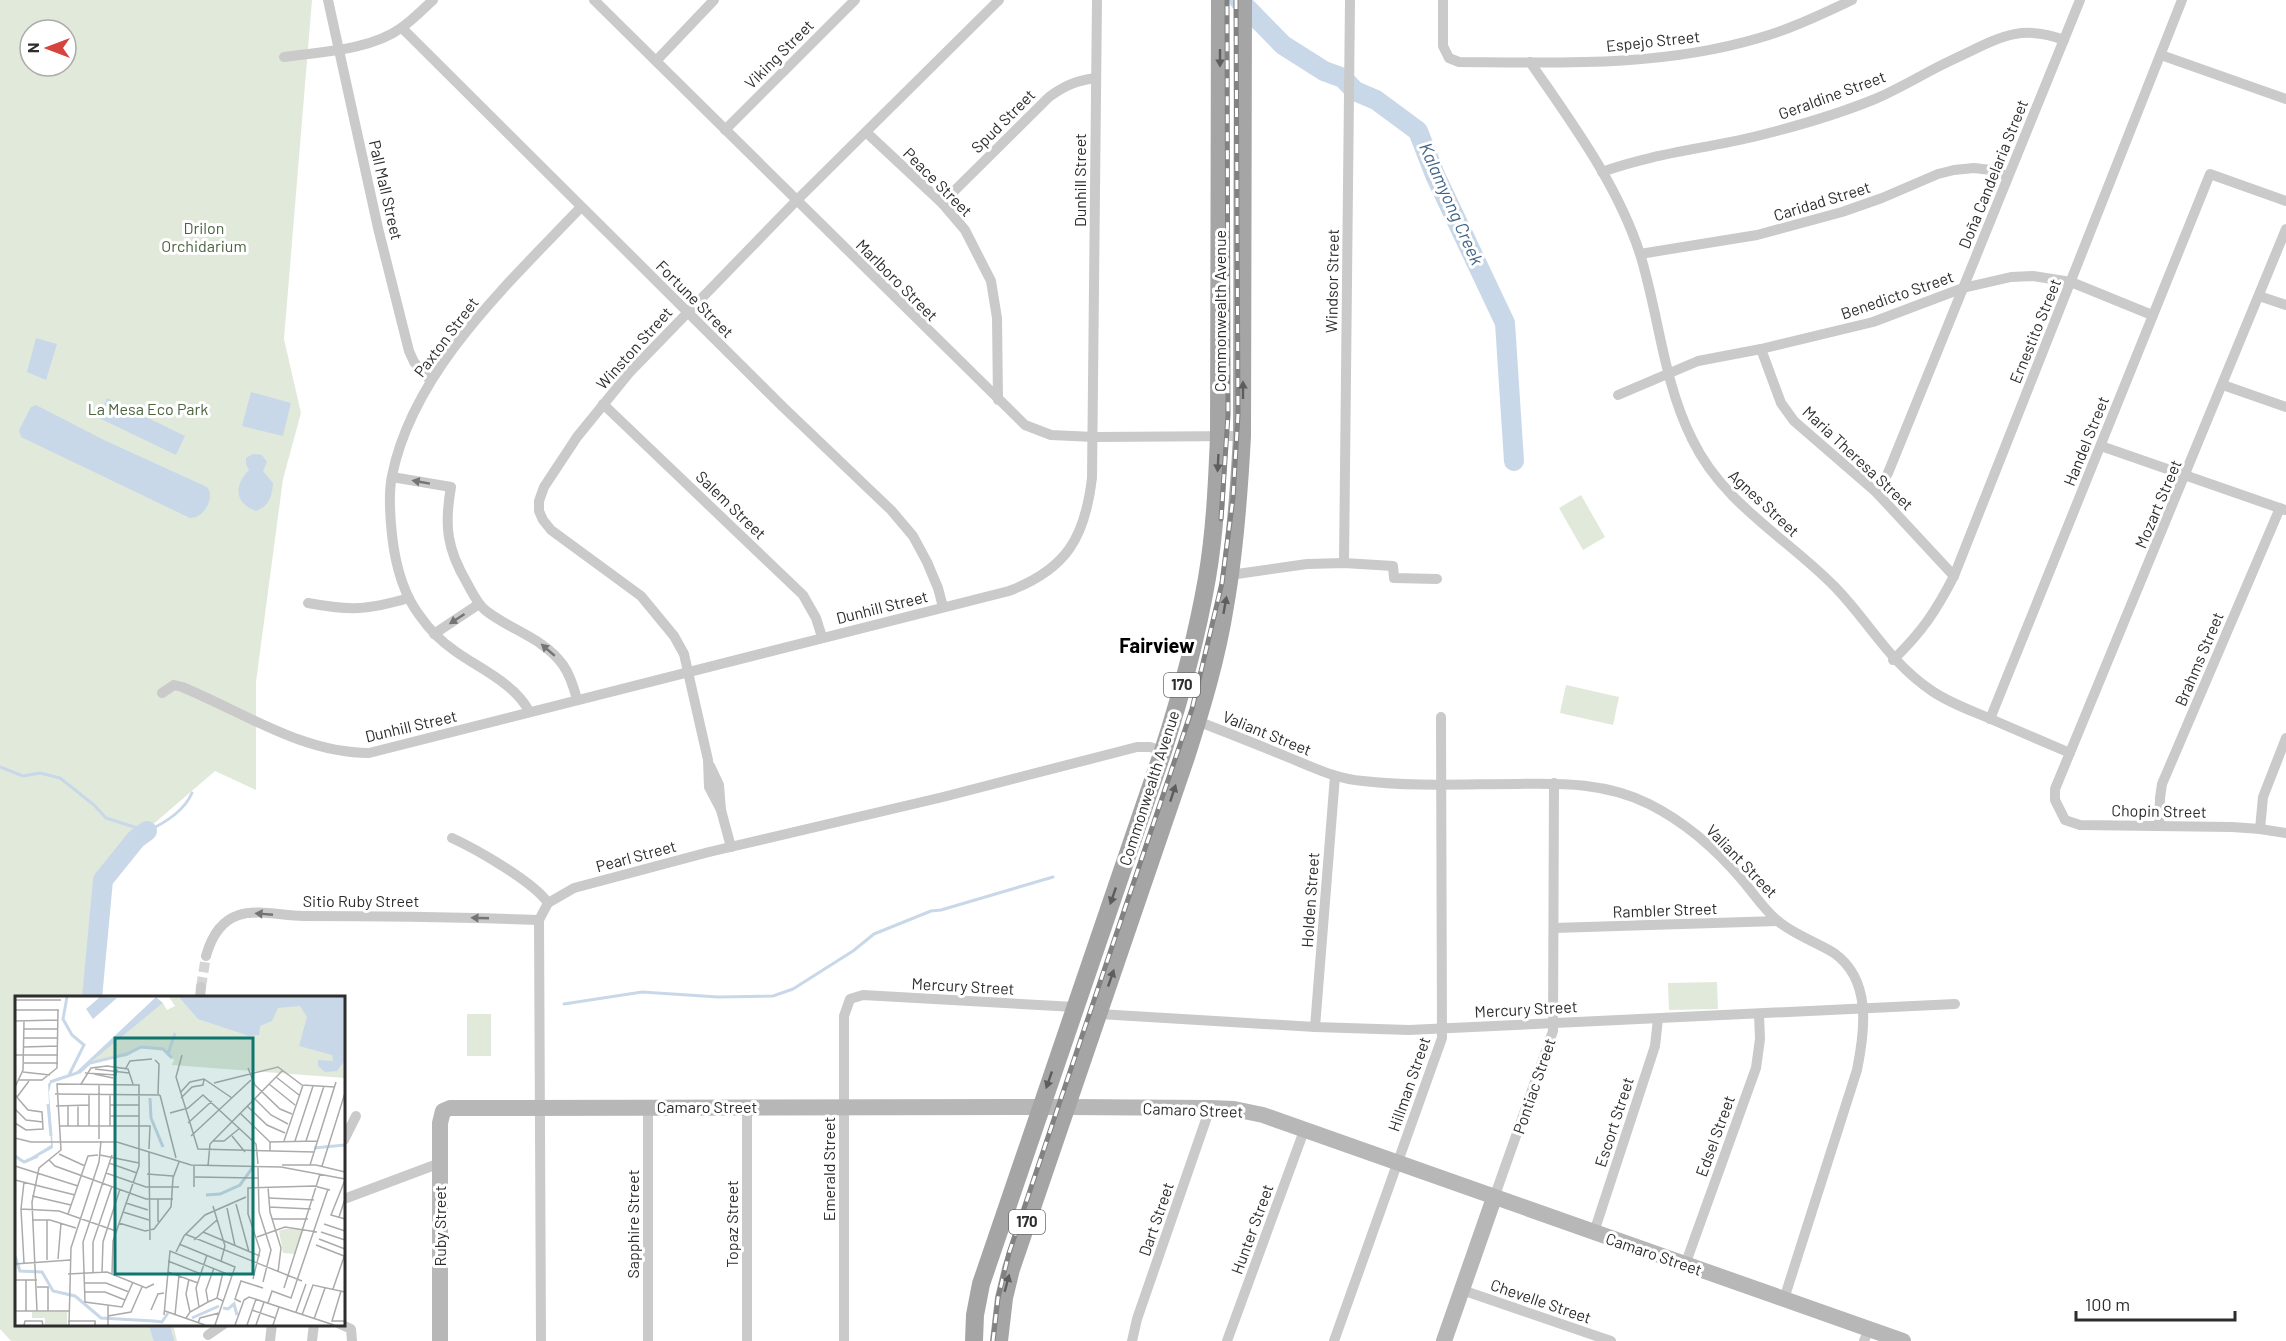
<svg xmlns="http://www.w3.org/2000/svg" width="2286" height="1341" font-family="Barlow,sans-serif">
  <rect width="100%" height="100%" fill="#fff"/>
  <g fill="#e1e9db" fill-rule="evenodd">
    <path d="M0,0h312l-28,339 17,74 -18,66 -27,203v108l-41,-19 -79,68 -33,41 -11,117 -76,1v326l157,1 4,16h-166l-11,-12zM30,30h36v36h-36z"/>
    <polygon points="1581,495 1605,537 1583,550 1559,508"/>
    <polygon points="1566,685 1619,697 1613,725 1560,713"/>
    <polygon points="1717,982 1718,1009 1669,1010 1668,983"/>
    <rect x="467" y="1014" width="24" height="42"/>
  </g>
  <g fill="#c9d8e8">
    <polygon points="36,338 57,344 46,380 27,372"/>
    <polygon points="251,392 291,403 283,436 242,426"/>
    <polygon points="107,398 185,436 176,455 99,418"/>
    <path d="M36,405l68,35 103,47c9,11 -4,32 -17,31l-169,-81 -2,-7 12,-23z"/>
    <path d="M253,454l9,1 5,7 -4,9 10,12c-1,13 -3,23 -17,28 -22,-8 -22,-26 -7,-41l-3,-6v-6z"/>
  </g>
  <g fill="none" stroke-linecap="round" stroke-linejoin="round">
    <g stroke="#c9d8e8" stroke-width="3">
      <path d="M0,767l23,9 17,-3 20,5 34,27 12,13 41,13c18,-8 37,-20 45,-38"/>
      <polyline points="564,1004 642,992 718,997 773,996 793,989 853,951 874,934 931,911 941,910 1053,877"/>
    </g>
    <g stroke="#c9d8e8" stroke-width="20">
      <polyline points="1239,0 1283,45 1324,71 1343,78 1355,91 1376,100 1418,131 1435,175 1505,323 1514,461"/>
      <polyline points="92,998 103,880 136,839 147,831"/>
      <polyline points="159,1324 164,1341"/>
    </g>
    <polyline stroke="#d5d5d5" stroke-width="10" stroke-dasharray="10 5" stroke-linecap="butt" points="201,987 206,956"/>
    <g stroke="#cacaca" stroke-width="10">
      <polyline points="328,0 378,228 409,351 414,362 430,380"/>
      <polyline points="594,0 1025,425 1051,435 1094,437 1242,436"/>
      <path d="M1443,0v46l6,12 10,4c101,1 202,5 300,-24 32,-9 63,-24 93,-38"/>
      <polyline points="402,28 783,407 891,510 913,536 927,562 938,588 943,607"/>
      <polyline points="2161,55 2286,99"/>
      <path d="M284,57c36,-5 87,-7 117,-29 12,-8 22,-19 32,-28"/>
      <polyline points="656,61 714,0"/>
      <path d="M1530,62c41,60 87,121 110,192 19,61 23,127 52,185 31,65 94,98 143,148 35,36 53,74 97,104 16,11 35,18 54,26 28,12 56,24 84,36"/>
      <polyline points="725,130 855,0"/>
      <polyline points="866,132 942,203 965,230 991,281 997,318 998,400"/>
      <path d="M1602,172c49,-18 100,-23 151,-35 41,-10 83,-22 122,-38 26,-11 51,-27 77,-39 42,-19 66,-38 112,-20"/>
      <path d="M942,203l107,-106c15,-11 28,-17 47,-19"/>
      <polyline points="2286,229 2055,789 2055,800 2065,820 2080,825 2232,827 2260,829 2286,833"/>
      <polyline points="1640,254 1757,235 1842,212 1882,198 1938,174 1954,170 1974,168 1991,170 2007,176"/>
      <polyline points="2259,296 2286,305"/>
      <polyline points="1761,349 1781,403 1794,421 1876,492 1954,576"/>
      <polyline points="2223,385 2286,407"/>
      <polyline points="1618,395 1698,361 1761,349 1873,322 1963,288 2011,277 2033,276 2071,282 2152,315"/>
      <polyline points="603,404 803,595 816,618 822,637"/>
      <polyline points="2101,446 2285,510"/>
      <path d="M392,477l59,10c-7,39 -4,62 16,96 5,9 10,20 18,27 25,20 59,28 78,55 7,10 11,23 14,34"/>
      <polyline points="1876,492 1888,473 2080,0"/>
      <polyline points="1344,563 1350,0"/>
      <polyline points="1230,575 1307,564 1344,563 1393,566 1394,578 1437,579"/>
      <path d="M308,603c43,8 59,7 101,-5"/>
      <polyline points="434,634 479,604"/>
      <path d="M1893,660c29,-28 43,-49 61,-84l228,-576"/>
      <path d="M162,693l12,-8 8,2c61,25 120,66 187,66l640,-162c58,-22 76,-54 83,-113l5,-478"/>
      <path d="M529,711c-15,-28 -49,-42 -74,-60 -13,-9 -26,-22 -35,-35 -17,-22 -25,-54 -28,-81 -2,-19 -4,-41 0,-59 21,-106 117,-193 189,-269"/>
      <polyline points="1990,719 2210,174 2286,201"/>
      <path d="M1197,721c31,12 62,24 93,37 24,10 47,21 73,23 50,6 103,3 154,3 46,-1 90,-1 132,20 38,19 67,45 94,77 11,13 22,30 36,41 16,13 37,20 55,31 38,27 31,77 23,117l-73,229"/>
      <polyline points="710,766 719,785 721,810 731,847"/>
      <polyline points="721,810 709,787 708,760 688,672 684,654 674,636 641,596 551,530 543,520 539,511 539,501 544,487 577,437 629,373 796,201 999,0"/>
      <polyline points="2159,826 2160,798 2162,784 2280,508"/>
      <polyline points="2260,829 2263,797 2286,738"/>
      <path d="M452,838c24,11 82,44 96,65"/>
      <polyline points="1554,928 1778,921"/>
      <path d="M206,956c5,-18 14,-35 33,-41 19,-6 44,1 64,1 79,0 157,1 236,4"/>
      <polyline points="200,998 201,987"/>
      <polyline points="1099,1014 1315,1027 1409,1030 1955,1004"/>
      <polyline points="1315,1027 1335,776"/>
      <polyline points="648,1107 648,1341"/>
      <polyline points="747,1107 747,1341"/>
      <polyline points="344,1140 356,1116"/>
      <polyline points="1494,1198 1553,1031 1554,783"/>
      <polyline points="344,1199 440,1163"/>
      <polyline points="1594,1232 1655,1046 1658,1019"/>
      <polyline points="1685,1265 1756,1068 1760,1039 1759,1014"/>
      <polyline points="1462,1290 1611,1341"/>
      <polyline points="340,1324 351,1329 352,1341"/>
      <polyline points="208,1335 224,1324"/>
      <polyline points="270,1341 272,1324"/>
      <polyline points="312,1341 314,1324"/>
      <polyline points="541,1341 539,920 548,903 574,888 709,852 943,797 1137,747 1150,747 1163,751"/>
      <polyline points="844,1341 844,1016 850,999 863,995 1075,1007"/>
      <polyline points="1132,1341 1137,1319 1210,1108"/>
      <polyline points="1227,1341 1305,1128"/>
      <polyline points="1334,1341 1442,1038 1441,717"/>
      <polyline points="1864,1341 1869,1329"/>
    </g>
    <g stroke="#b7b7b7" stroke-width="16">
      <polyline points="440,1341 440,1123 443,1111 450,1108 1067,1107 1210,1108 1234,1109 1263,1115 1903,1341"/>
      <polyline points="1444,1341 1494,1198"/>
    </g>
    <g stroke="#a5a5a5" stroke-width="18">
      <path d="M974,1341l1,-26 6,-31 182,-533c18,-56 34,-115 44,-173 8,-47 10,-94 12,-141l1,-437"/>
      <path d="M999,1341l5,-43 7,-29 175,-512c16,-50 31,-100 39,-151 10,-56 14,-113 17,-170l1,-436"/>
    </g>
    <g stroke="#828282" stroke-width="5">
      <g id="rail">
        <polyline points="1221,519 1228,415 1227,0"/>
        <polyline points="993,1341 998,1298 1009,1253 1192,709 1222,583 1233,498 1238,414 1236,0"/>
      </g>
    </g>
    <use href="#rail" stroke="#fff" stroke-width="3" stroke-dasharray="9" stroke-linecap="butt"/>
  </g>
  <defs><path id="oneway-solid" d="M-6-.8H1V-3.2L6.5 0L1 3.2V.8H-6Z" transform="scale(1.5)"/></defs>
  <g fill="#5d5d5d">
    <use href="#oneway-solid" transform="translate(1220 58) rotate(90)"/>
    <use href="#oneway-solid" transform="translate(1243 390) rotate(-90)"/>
    <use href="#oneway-solid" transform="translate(1218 463) rotate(93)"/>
    <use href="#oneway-solid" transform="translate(1225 605) rotate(-80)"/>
    <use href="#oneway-solid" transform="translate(1173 793) rotate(-72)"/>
    <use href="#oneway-solid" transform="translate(1113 896) rotate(109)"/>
    <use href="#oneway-solid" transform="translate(1111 978) rotate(-71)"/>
    <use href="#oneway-solid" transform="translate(1049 1080) rotate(109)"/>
    <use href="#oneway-solid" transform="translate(1007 1283) rotate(-75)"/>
  </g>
  <g fill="#747474">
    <use href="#oneway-solid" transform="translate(421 482) rotate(-170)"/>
    <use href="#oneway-solid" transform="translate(457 619) rotate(147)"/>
    <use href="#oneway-solid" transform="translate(548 650) rotate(-139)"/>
    <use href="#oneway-solid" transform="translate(264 914) rotate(-175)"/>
    <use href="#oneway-solid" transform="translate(480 918) rotate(-178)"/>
  </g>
  <g text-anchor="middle" stroke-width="6" stroke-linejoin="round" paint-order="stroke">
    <g fill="#fff" stroke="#6c6c6c" stroke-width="1.5">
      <rect x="1164" y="673" width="36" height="24" rx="4.5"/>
      <rect x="1009" y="1210" width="36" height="24" rx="4.5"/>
    </g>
    <g font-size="15" font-weight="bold" fill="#2d2d2d">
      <text x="1182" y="690">170</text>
      <text x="1027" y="1227">170</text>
    </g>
    <g font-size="16" fill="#2d2d2d" stroke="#fff">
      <text transform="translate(1653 41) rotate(-6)" y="6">Espejo Street</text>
      <text transform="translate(779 54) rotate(-45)" y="6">Viking Street</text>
      <text transform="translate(1832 95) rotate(-20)" y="6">Geraldine Street</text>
      <text transform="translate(1003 121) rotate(-45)" y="6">Spud Street</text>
      <text transform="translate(1993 174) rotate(-68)" y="6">Doña Candelaria Street</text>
      <text transform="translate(1080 180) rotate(-90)" y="6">Dunhill Street</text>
      <text transform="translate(938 182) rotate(45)" y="6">Peace Street</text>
      <text transform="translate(386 190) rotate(77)" y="6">Pall Mall Street</text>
      <text transform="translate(1822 201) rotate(-17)" y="6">Caridad Street</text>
      <text transform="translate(897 280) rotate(45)" y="6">Marlboro Street</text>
      <text transform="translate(1332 281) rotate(-89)" y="6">Windsor Street</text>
      <text transform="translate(1897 295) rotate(-19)" y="6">Benedicto Street</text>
      <text transform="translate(695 299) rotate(45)" y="6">Fortune Street</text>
      <text transform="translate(1220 311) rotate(-90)" y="6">Commonwealth Avenue</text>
      <text transform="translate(2035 331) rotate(-68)" y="6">Ernestito Street</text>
      <text transform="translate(446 337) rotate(-53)" y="6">Paxton Street</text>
      <text transform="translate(634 348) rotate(-48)" y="6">Winston Street</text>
      <text transform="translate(2086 441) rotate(-68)" y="6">Handel Street</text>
      <text transform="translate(1858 458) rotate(43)" y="6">Maria Theresa Street</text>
      <text transform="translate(1764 503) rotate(43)" y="6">Agnes Street</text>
      <text transform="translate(2158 504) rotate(-67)" y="6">Mozart Street</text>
      <text transform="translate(731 505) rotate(44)" y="6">Salem Street</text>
      <text transform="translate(882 607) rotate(-14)" y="6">Dunhill Street</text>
      <text transform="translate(2199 659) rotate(-67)" y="6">Brahms Street</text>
      <text transform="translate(411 726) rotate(-13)" y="6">Dunhill Street</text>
      <text transform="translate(1267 733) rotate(22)" y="6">Valiant Street</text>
      <text transform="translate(1149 788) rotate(-72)" y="6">Commonwealth Avenue</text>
      <text transform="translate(2159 811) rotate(1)" y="6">Chopin Street</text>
      <text transform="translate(636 856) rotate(-15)" y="6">Pearl Street</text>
      <text transform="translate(1742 861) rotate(46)" y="6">Valiant Street</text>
      <text transform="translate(1310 900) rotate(-86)" y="6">Holden Street</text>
      <text x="361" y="907">Sitio Ruby Street</text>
      <text transform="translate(1665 910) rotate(-2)" y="6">Rambler Street</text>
      <text transform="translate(963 986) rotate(3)" y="6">Mercury Street</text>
      <text transform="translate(1526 1009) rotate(-3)" y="6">Mercury Street</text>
      <text transform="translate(1409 1084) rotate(-71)" y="6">Hillman Street</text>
      <text transform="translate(1534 1086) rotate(-71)" y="6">Pontiac Street</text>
      <text x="707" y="1113">Camaro Street</text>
      <text transform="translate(1193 1110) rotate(2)" y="6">Camaro Street</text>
      <text transform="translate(1614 1122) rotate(-72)" y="6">Escort Street</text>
      <text transform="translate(1715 1136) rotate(-70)" y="6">Edsel Street</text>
      <text transform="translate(829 1169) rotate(-90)" y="6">Emerald Street</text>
      <text transform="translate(1156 1219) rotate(-71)" y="6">Dart Street</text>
      <text transform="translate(633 1224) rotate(-90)" y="6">Sapphire Street</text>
      <text transform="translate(732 1224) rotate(-90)" y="6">Topaz Street</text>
      <text transform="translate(440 1226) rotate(-90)" y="6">Ruby Street</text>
      <text transform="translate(1252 1229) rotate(-70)" y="6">Hunter Street</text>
      <text transform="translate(1654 1254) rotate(19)" y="6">Camaro Street</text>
      <text transform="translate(1541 1301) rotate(19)" y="6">Chevelle Street</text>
    </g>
    <g font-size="16" fill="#4b643e" stroke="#fff">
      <text x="204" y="234">Drilon<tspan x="204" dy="18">Orchidarium</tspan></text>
      <text x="148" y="415">La Mesa Eco Park</text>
    </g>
    <g font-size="18" font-style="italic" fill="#426487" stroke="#fff">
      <text transform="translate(1451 204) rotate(66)" y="6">Kalamyong Creek</text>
    </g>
    <g font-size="20" font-weight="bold" fill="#000" stroke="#fff">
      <text x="1157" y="653">Fairview</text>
    </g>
  </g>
  <g transform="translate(15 996)">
    <rect width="330" height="330" fill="#fff"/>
    <path d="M154,1h176v81l-173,-13 2,-5 -11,-11 -22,-2 -14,9 -38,6 74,-59 4,7 8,-4zM270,233h19l-9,25 -12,-1 -4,-22zM17,316h35v13h-22v-7h-13z" fill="#e1e9db"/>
    <path d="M85,1l17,1 -24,21 -7,-10zM141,1l7,6 -87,71 -24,6 -3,12 4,56 -27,15 -11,-6 10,4 26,-16 -3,-61 4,-4 23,-7zM164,1h166v63l-8,11 -12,1 -7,-6v-6l15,1 -1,-6 -33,-9 8,-29 -7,-11 -22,2 -6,13 -12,5 -1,9 -10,1 -51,-17z" fill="#c9d8e8"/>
    <path fill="none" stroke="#c9d8e8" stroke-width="3" d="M52,1l-4,22 9,16 12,10 -15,30M157,62l-4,-4 7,-21M35,86l30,-10 10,-9 37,-9 14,-7 22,2 5,5M135,102l1,20 12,29M33,108l3,32M299,152l31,-3M0,160l9,6 14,-6M191,199l14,-1 20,-9 13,-18M0,260l5,15 22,1 11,19 22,5 26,22 53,3M208,312l5,1 6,-5 3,11M177,322l27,-12M139,325l8,1 6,-9"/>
    <path fill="none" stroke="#ababab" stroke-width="1.5" d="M0,4h46M0,14h44M0,25l43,-1M9,33h34M9,42h34M9,51l34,-1M0,59h43M167,59l-6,22 22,72 116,3M140,64l4,4 -1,30M9,67h34M111,72l4,-7 22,-2M233,72l7,17 25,24 12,5M80,73l34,4M8,76l27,3M70,77l31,2 1,-6M79,78l19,4M261,81l23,18M4,84h23l15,-12 1,-58M199,87l64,-16 24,18 33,2M66,88l10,-16 16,-2 21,3 5,15M254,88l26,21M0,91l8,-17 1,-49M165,97l10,-11 14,-3 28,19M40,98l105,1M74,98v32M95,98v32M0,99l13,15 14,2 1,17 -17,1 -11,-7M145,99l16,63M2,101l12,-16M166,102l11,-11 11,-2 1,-6M240,103l16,16 17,9M63,109v21M95,109h29M41,110l33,-1M53,110v20M232,110l20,19 18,8M0,113l11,11 17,2M155,117l18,-5 15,-13 53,49 2,20M225,117l30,29v10M95,120h29M173,127l24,-22M44,130h91l-1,23M176,140l60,-56M217,140l13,16M0,142l16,4h86l74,23 90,2 64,12M84,143v-55M198,145h11l16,-13M269,145l19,-56M280,145l18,-55M291,145l18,-55M255,146l47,-1M134,156l1,88M44,158l26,12M85,159l39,8M97,159l-29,87 2,60 37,5 11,-25M34,164l6,6 91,33h27M94,167l28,10M267,169h34l29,7M295,169l26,-83M0,170l63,20M193,170l2,-22 73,-74M307,170l23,-73M243,171l1,45 12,38 -8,32M91,177l40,14h33M132,178l26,2M180,181l63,1M0,184l60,15M330,184l-14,35 14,4M9,186l-3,27 3,54M179,191v-22M253,191l2,25 11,36 -3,24M17,200l39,9M253,202l46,2M143,203v23M111,207l22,7M221,208l13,48M198,210l12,40 -4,15M254,211l42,2M212,212l8,38M6,213l38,2 57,20M108,216l26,8M53,218l20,-58 10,-1M324,221l6,-18M257,223h36M17,224h18l26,8M32,224v40M104,227l26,8 9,-2 17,-22 2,-29 6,-16M309,228l21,7M188,236l57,24M306,236l24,8M170,238l117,47M242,241l28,-10 32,5M304,243l26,10M179,244l23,-20M164,248l56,23 -20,58M301,249l28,11M161,256l8,-16 21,-21 41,-18M43,263l3,-36M153,265l33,13M0,268l55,-4M78,276v-30l19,-56M87,276l1,-30 17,-53M153,276l30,11M53,278l39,-2 39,16 8,-4M174,283l-3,15 4,18M238,283l7,-29 -12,-36v-26l66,-2 16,4M0,284h22M69,287h22l23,9M22,291h11v24M269,292l36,-114M318,293l12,-35M326,295l-9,30h13M70,296h20l20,8M202,302l6,-26M193,306l-2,-12 8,-22M226,306l-6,-3 6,-18 22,7M253,307l4,-12 19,7 37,-109M93,310v19M184,311l-3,-19 11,-33M136,314l7,-16 6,-1M237,314l23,8M0,315h54M11,315v-31M22,315l-5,-109 7,-34 22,-18 -4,-66 82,1v81l-26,75 -1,33M150,315l40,14M281,316l10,-28M149,319l6,-64 62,25M160,319l4,-40M287,319l11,-30 32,7M93,320l23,-4 11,-25M171,322l4,-6 18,-10 9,-4 6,3M299,323l11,-31M53,325h27v4M183,327l2,-5 19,-5M9,329l1,-4h17l1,4M54,329l2,-77 28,-86 2,-21M220,329l9,-25 5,-3 85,28M232,329l9,-26M241,329l8,-23M258,329l6,-18"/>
    <path fill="#0f766e" fill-opacity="0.15" stroke="#0f766e" stroke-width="3" d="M100,42h138v236h-138z"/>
    <rect width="330" height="330" fill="none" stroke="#2d2d2d" stroke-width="3"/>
  </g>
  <g transform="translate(48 48) rotate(270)"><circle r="28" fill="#ffffff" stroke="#ababab" stroke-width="1.5"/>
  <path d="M0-4.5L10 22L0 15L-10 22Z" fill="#d5443d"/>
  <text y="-9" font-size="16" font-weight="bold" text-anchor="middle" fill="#2d2d2d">N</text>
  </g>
  <path d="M2076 1311v9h159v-9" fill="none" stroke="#2d2d2d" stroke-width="3"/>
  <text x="2085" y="1311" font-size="18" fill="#2d2d2d" stroke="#ffffff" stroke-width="4.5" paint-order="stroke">100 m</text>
</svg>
